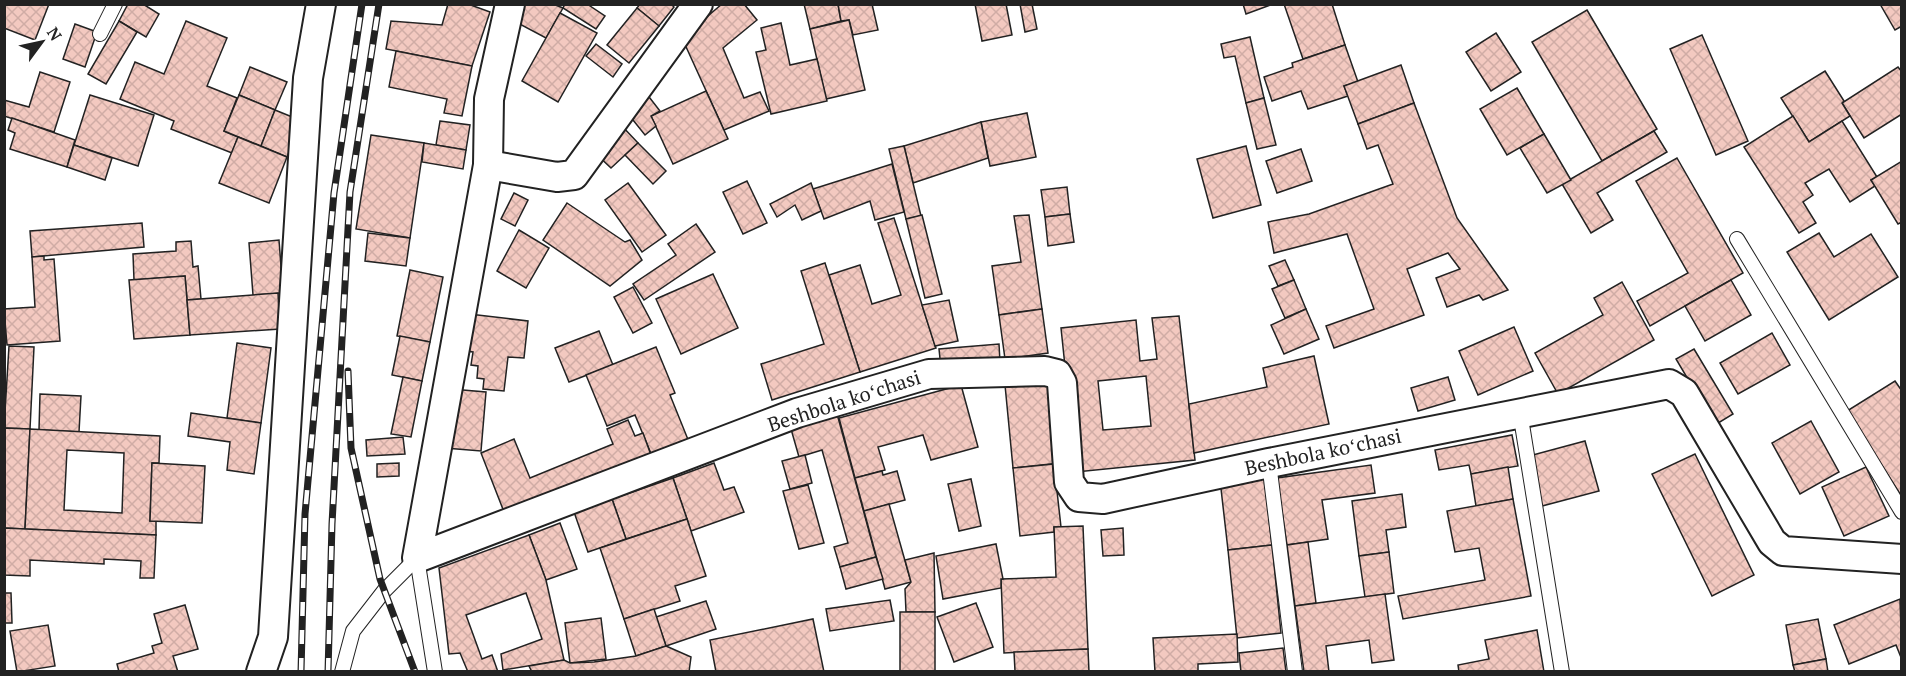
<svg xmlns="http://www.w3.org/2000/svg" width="1906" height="676" font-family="'PT Serif',serif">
  <defs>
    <pattern id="building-cross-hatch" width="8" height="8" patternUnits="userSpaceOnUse" patternTransform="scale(1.5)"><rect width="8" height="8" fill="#f3c9c0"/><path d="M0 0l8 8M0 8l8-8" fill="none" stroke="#d0aca5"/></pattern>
  </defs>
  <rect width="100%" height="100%" fill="#fff"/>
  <g fill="url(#building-cross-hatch)" stroke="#222" stroke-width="1.5" fill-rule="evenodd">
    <polygon points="4,4 49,4 35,40 4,28"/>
    <polygon points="128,4 143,4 159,14 146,37 119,21"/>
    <polygon points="448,4 468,4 490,12 472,66 386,49 391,21 442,25"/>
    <polygon points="520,4 553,4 563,8 546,38 512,20"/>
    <polygon points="565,4 587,4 605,16 596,29 563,8"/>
    <polygon points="640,4 671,4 674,7 659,26 637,8"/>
    <polygon points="722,4 744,4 757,20 723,48 744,98 760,92 769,111 724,130 682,38"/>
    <polygon points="804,4 838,4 841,21 810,29"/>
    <polygon points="838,4 872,4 878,30 853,35 849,20 841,21"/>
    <polygon points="975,4 1006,4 1012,35 982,41"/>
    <polygon points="1020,4 1032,4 1037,29 1025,32"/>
    <polygon points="1243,4 1273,4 1246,14"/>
    <polygon points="1284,4 1332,4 1345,45 1303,59"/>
    <polygon points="1880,4 1902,4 1902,26 1895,30"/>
    <polygon points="637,8 659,26 629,63 607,45"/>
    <polygon points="1587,10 1657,129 1602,161 1532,42"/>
    <polygon points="560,13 597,33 558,102 522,81"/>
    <polygon points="849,20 865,90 826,99 810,29"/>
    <polygon points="119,21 137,32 106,84 88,74"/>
    <polygon points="186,21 227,38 207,86 237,98 224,131 238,137 232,153 171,129 174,121 120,99 135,62 164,74"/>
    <polygon points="781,23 790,65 817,59 827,101 771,114 756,52 766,50 761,28"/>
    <polygon points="75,24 97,32 85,67 63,59"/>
    <polygon points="1496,33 1521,72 1491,91 1466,52"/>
    <polygon points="1702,35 1748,141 1716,155 1670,49"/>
    <polygon points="1250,37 1264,98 1246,103 1235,56 1224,58 1221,44"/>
    <polygon points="596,44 622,64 613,77 586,56"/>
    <polygon points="1345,45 1358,82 1344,86 1348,96 1308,109 1301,91 1272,101 1264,77 1293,67 1292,63"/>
    <polygon points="396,51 472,66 462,116 444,113 447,99 389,87"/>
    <polygon points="1401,65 1414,103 1358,124 1344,86"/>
    <polygon points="250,67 287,82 275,110 239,95"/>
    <polygon points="1898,67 1902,72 1902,114 1864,138 1842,103"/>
    <polygon points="1825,71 1844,101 1842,103 1850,116 1809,142 1781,98"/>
    <polygon points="40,72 70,82 54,132 4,116 4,100 29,107"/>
    <polygon points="1517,88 1544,134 1507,155 1480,109"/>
    <polygon points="706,91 728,139 673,164 651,116"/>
    <polygon points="646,93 660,111 651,116 656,126 645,135 625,110"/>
    <polygon points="90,95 154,115 138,166 74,145"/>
    <polygon points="239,95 275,110 261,146 224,131"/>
    <polygon points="1264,98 1276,145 1257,149 1246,103"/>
    <polygon points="1414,103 1457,218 1508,290 1483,300 1479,295 1447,307 1436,278 1460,269 1448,253 1407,269 1424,315 1334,348 1326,326 1374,309 1347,234 1274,253 1268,222 1309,214 1393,184 1378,145 1367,149 1358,124"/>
    <polygon points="275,110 302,121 287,157 261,146"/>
    <polygon points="1027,113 1036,157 990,166 981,122"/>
    <polygon points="1793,116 1809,142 1842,121 1877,177 1871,180 1875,186 1850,202 1829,169 1805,183 1813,195 1803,202 1816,223 1799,233 1744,147"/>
    <polygon points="12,118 75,140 67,167 10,149 15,133 8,130"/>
    <polygon points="440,121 470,125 466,150 436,145"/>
    <polygon points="981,122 988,158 913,183 904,146"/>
    <polygon points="621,125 638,143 611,168 594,152"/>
    <polygon points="1654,131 1667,152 1597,193 1613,220 1591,233 1562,184"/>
    <polygon points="1544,134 1571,180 1547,193 1520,148"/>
    <polygon points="371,135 424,143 410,238 356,229"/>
    <polygon points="238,137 287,157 269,203 219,183"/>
    <polygon points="424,143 466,150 463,169 422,162"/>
    <polygon points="638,143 666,171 653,184 625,155"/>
    <polygon points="74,145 112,158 105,180 67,167"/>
    <polygon points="904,146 921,216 906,219 889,149"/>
    <polygon points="1246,146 1261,205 1213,218 1197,159"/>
    <polygon points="1301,149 1312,181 1277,193 1266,161"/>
    <polygon points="1677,158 1743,273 1650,326 1637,301 1688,273 1636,181"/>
    <polygon points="1902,161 1902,222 1898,224 1871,180"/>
    <polygon points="892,164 904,212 875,220 870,201 824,219 813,189"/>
    <polygon points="747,181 767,223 743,234 723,192"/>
    <polygon points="628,183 666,235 642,252 605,200"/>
    <polygon points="811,183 821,211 802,220 795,205 777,217 770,204"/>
    <polygon points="1067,187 1070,214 1045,217 1041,190"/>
    <polygon points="514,193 528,200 515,226 501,219"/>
    <polygon points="567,203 625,242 630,240 642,260 610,286 543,240"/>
    <polygon points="1070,214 1074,242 1048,246 1045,217"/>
    <polygon points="922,215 942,294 925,298 906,219"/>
    <polygon points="1029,215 1042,309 999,315 992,266 1021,262 1014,216"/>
    <polygon points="894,218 936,348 860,372 829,275 860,265 872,304 901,295 878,223"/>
    <polygon points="142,223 144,247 32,257 30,231"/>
    <polygon points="696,224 715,252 644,300 633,284 676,255 668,244"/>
    <polygon points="519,230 549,248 526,288 497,271"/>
    <polygon points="368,233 410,238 406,266 365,261"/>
    <polygon points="1819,233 1834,257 1871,234 1898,277 1829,320 1787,252"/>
    <polygon points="279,240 283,293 253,295 249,243"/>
    <polygon points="191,241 193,267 198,266 201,299 187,300 185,276 134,280 133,254 176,251 176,242"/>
    <polygon points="44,256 44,260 54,259 60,341 7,345 4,309 35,307 32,257"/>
    <polygon points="1285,260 1294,280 1278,286 1269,266"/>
    <polygon points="825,263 860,372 772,400 761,364 824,344 801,271"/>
    <polygon points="410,270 443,277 430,342 397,336"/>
    <polygon points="713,274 738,328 681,354 656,299"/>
    <polygon points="185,276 190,335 134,339 129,280"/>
    <polygon points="1294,280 1306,309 1285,318 1272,289"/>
    <polygon points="1731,280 1751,315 1705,341 1685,306"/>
    <polygon points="1622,282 1654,340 1558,394 1535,353 1603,315 1594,298"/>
    <polygon points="633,287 652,323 633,333 614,297"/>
    <polygon points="278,293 280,329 190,335 187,300"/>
    <polygon points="949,300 958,341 935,346 922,305"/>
    <polygon points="1042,309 1048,353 1005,359 999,315"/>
    <polygon points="1306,309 1319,339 1284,354 1271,325"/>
    <polygon points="469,314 528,321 524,358 508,357 504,391 483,389 484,379 477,378 478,366 471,365 473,352 465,351"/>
    <path d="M1179,316l16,144 -119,12 -15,-144 75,-8 4,41 17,-2 -5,-41zM1146,376l5,50 -48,4 -5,-49z"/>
    <polygon points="1514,327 1533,371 1478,395 1459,351"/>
    <polygon points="599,331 613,365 569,382 555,348"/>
    <polygon points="1772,333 1790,365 1738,394 1720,363"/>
    <polygon points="400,336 430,342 422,381 392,375"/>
    <polygon points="237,343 271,348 261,423 227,418"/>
    <polygon points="999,344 1000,362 941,368 939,349"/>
    <polygon points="9,346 34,347 30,429 4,428"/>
    <polygon points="656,347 675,393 670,395 689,442 652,456 635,415 607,426 586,375"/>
    <polygon points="1694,349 1733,414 1715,425 1676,359"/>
    <polygon points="1314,356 1329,424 1194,453 1189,404 1267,387 1263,368"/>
    <polygon points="403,377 422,381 411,437 391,434"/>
    <polygon points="1448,377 1455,400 1418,411 1411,388"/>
    <polygon points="1052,380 1060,463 1013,468 1005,385"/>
    <polygon points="1895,381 1902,391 1902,497 1847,411"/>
    <polygon points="961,385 978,447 931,460 923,435 878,447 885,470 855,478 839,418"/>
    <polygon points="451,389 486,392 481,451 445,448"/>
    <polygon points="40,394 81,396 79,432 39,430"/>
    <polygon points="836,410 876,557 840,567 834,547 848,543 822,450 799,457 789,422"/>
    <polygon points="191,413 261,423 254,474 227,470 230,442 188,436"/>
    <polygon points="628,420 635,436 643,433 652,458 506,517 481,453 514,439 530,478 613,444 607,429"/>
    <polygon points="1811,421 1839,472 1800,494 1772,443"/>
    <polygon points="4,428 30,429 25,529 4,528"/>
    <path d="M30,429l130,7 -1,27h-7l-2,58h6v14l-131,-6zM67,450l57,3 -2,60 -58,-3z"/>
    <polygon points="1512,435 1518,466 1471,474 1469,465 1439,470 1435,450"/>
    <polygon points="403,437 405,454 367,456 366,440"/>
    <polygon points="1585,441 1599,491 1542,506 1529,456"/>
    <polygon points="1695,454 1754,575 1712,596 1652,474"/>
    <polygon points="805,455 812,483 790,489 782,461"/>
    <polygon points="152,463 205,466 202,523 150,521"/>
    <polygon points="399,463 399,476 377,477 377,464"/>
    <polygon points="714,463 724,490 734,487 744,512 691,531 673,478"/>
    <polygon points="1054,464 1061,527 1054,527 1054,532 1020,536 1013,468"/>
    <polygon points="1371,465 1375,493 1322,500 1328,539 1287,545 1277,478"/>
    <polygon points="1508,467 1513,499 1476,506 1471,474"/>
    <polygon points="1866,467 1889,516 1844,536 1822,487"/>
    <polygon points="882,471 883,475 897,471 905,500 864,511 855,478"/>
    <polygon points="1264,475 1272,545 1228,550 1220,480"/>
    <polygon points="673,478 687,519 626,539 612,499"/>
    <polygon points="971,479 981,526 959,531 948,484"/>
    <polygon points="808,485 824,543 799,549 783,491"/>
    <polygon points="1402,494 1406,527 1386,530 1389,552 1359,556 1352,501"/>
    <polygon points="612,499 626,539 588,552 574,512"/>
    <polygon points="1513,499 1531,596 1403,619 1398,596 1485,580 1479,548 1455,552 1447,511"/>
    <polygon points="889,504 911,582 885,589 864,511"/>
    <polygon points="687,519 706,576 675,586 680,601 624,619 600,548"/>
    <polygon points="560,523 577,569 546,580 529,535"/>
    <polygon points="1083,526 1088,649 1004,653 1001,579 1056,577 1054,527"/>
    <polygon points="4,528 156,535 154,578 140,578 141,561 104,559 104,564 30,560 30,576 4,575"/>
    <polygon points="1123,528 1124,555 1103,556 1101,530"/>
    <polygon points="529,535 546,580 564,660 503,670 501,654 542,639 526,593 466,615 482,659 492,655 498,672 468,672 460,653 449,654 439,568"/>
    <polygon points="1308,542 1316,603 1295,606 1287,545"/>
    <polygon points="996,544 1003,579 1001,579 1001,588 943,599 936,556"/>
    <polygon points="1272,545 1281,633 1237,638 1228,550"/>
    <polygon points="1389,552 1394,593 1365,597 1359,556"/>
    <polygon points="934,553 935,612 906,612 905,589 911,582 905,560"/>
    <polygon points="876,557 883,579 846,589 840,567"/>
    <polygon points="4,593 11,593 12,623 4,623"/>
    <polygon points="1385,594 1394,660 1372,663 1369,640 1326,646 1329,672 1304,672 1295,606"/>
    <polygon points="1900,599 1902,660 1896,645 1849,664 1834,625"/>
    <polygon points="890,600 894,621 830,631 826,609"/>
    <polygon points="706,601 716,629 666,646 656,617"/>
    <polygon points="976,603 993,647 954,662 937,617"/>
    <polygon points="185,605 198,649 173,656 178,672 119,672 117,664 154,653 152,646 162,643 154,614"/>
    <polygon points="654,609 666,646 636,656 624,619"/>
    <rect x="900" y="612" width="35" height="60"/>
    <polygon points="601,618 606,659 570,663 565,623"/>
    <polygon points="813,619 824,672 716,672 710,640"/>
    <polygon points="1818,619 1826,659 1793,665 1786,625"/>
    <polygon points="48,625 55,666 17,672 10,631"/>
    <polygon points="1537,630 1544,672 1459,672 1458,665 1489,659 1485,640"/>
    <polygon points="1237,634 1238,662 1198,664 1198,672 1155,672 1153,638"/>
    <polygon points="666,646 691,657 689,672 532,672 529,666 564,660 570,663 594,662 636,656"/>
    <polygon points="1283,648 1286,672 1241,672 1239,653"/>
    <polygon points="1088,649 1089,672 1015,671 1014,652"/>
    <polygon points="1826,659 1828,672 1795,672 1793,665"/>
  </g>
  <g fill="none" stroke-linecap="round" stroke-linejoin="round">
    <g stroke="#222" stroke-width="16">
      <g id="lane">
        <polyline points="100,34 115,4"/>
        <polyline points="1737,239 1902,512"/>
        <polyline points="1520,412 1562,672"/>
        <polyline points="1269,463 1295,672"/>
        <polyline points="417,558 435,672"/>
        <polyline points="342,672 353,631 384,591 417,558"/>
      </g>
    </g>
    <g stroke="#222" stroke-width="32">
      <g id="street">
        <polyline points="510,4 489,99 488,165 417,558 797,413 929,374 1045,371 1057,374 1062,383 1069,482 1079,497 1103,499 1269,463 1669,384 1684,393 1772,542 1783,551 1902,559"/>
        <polyline points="488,165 557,177 574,175 698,4"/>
        <polyline points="261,672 273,637 308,78 321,4"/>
      </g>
    </g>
    <use href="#lane" stroke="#fff" stroke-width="14"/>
    <use href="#street" stroke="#fff" stroke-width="28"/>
    <g stroke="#222" stroke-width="7">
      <g id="rail">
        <polyline points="348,371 351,448 380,579 415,672"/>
        <polyline points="301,672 305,514 334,193 362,4"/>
        <polyline points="328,672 332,524 350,192 379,4"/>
      </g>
    </g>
    <use href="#rail" stroke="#fff" stroke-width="4.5" stroke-dasharray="14" stroke-linecap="butt"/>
  </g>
  <g text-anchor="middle" stroke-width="4.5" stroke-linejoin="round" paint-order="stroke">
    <g font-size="20" fill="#222" stroke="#fff">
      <text transform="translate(844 401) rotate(-18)" y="7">Beshbola koʻchasi</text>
      <text transform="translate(1323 452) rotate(-12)" y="7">Beshbola koʻchasi</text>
    </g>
  </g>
  <rect width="1906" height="676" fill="none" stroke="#222222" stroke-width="12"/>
  <g transform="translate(42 42) rotate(57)" stroke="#ffffff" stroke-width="4.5" paint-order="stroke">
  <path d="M0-4.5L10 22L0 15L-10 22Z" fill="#222222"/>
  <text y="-9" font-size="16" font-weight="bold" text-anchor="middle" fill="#222222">N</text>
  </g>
</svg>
